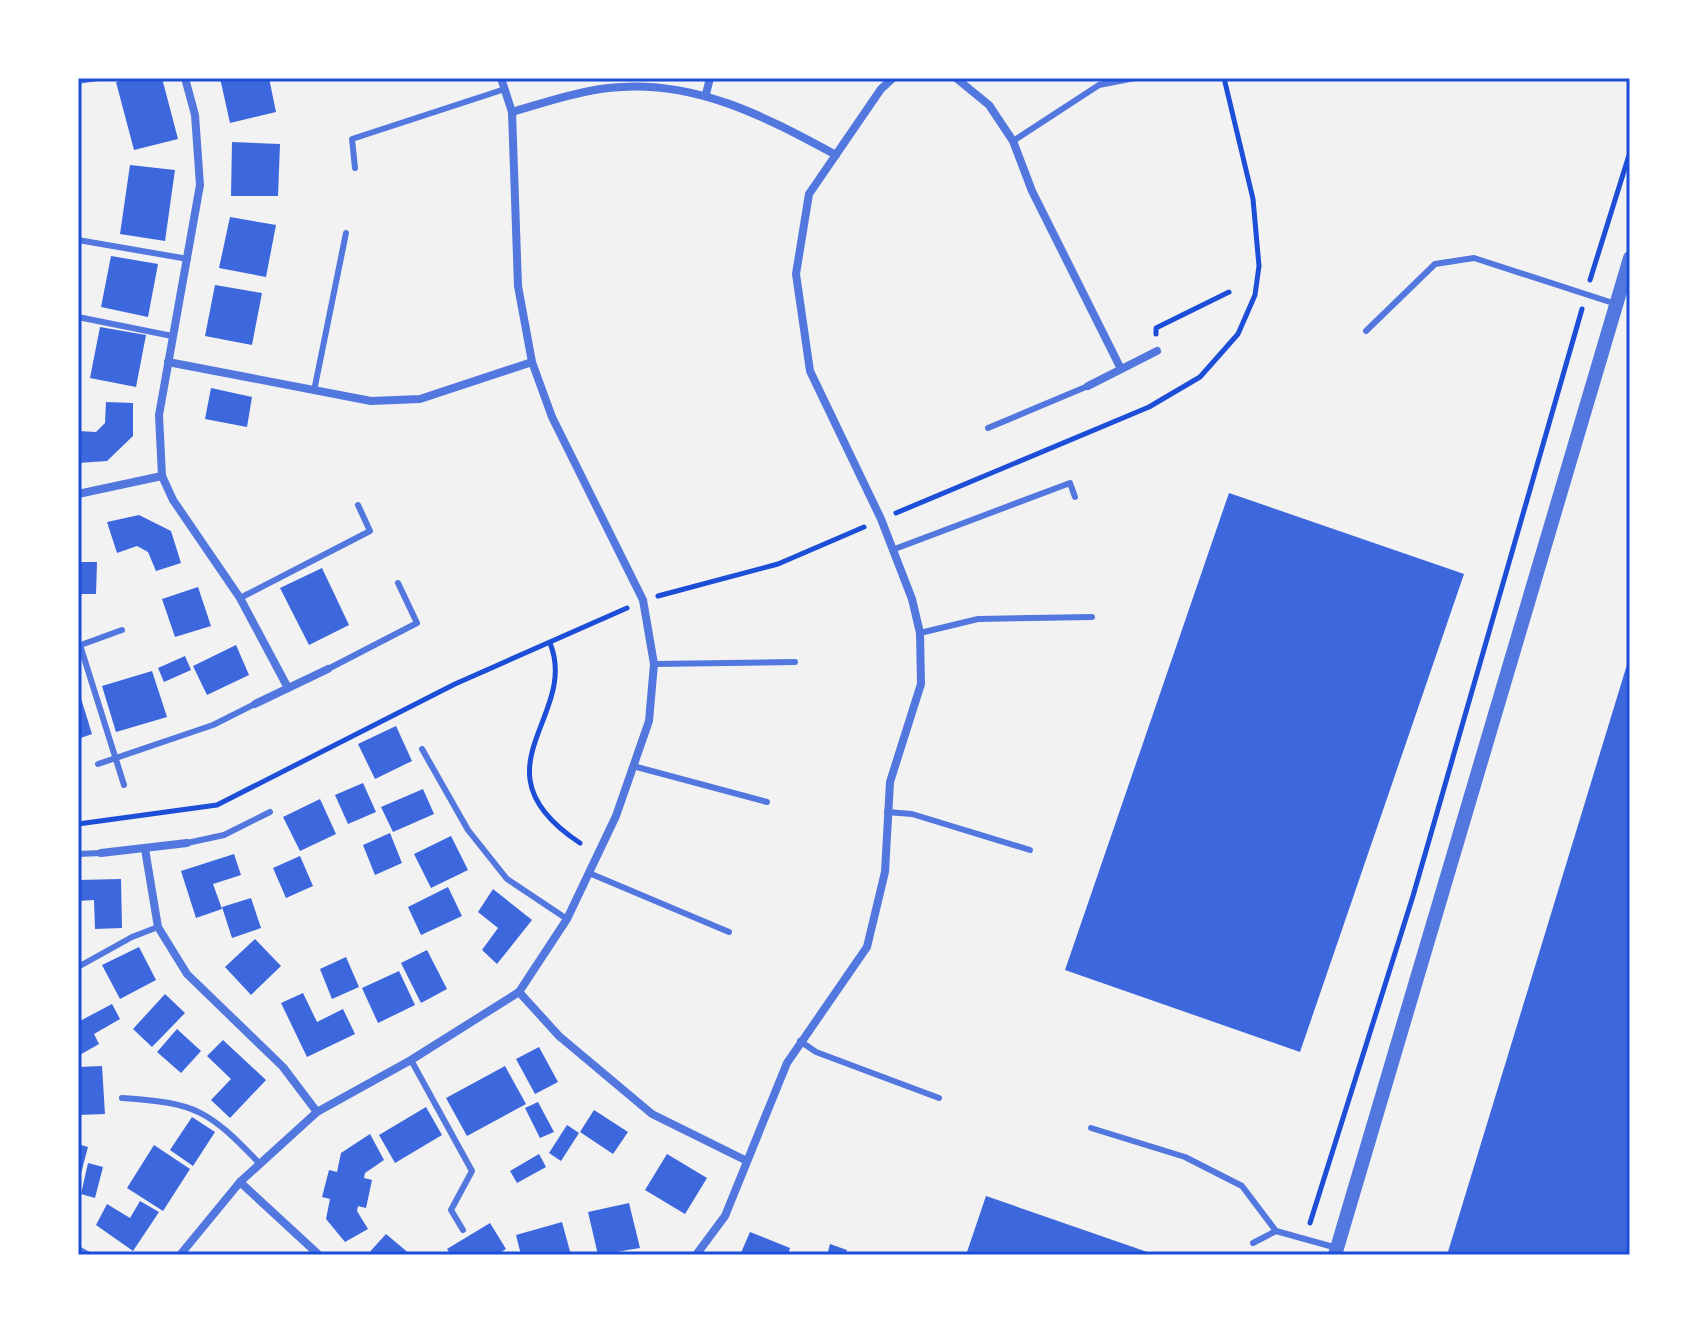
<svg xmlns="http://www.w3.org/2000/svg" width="1708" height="1333" font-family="'Titillium Web',sans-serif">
  <rect width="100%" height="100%" fill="#f2f2f2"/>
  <g fill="#3d67dc">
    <polygon points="131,78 162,78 178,139 134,150 116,82"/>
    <polygon points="220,78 269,78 276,112 230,123"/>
    <polygon points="232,142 280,144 278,196 231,196"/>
    <polygon points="130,165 175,170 165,241 120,234"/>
    <polygon points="230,217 276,225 266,277 219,268"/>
    <polygon points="111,256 158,264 148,317 101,307"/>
    <polygon points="215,285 262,293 252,345 205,336"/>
    <polygon points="100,327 146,335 136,387 90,378"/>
    <polygon points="211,388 252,397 247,427 205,419"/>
    <polygon points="106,402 133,403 133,436 107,461 78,463 78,431 96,432 105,423"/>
    <polygon points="1229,493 1464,574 1300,1052 1065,970"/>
    <polygon points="139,515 171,531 181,563 156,571 148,552 137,546 117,553 107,522"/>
    <polygon points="78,562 97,562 96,594 78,594"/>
    <polygon points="322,568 349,625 309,645 280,588"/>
    <polygon points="198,587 211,626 175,637 162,599"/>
    <polygon points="236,645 249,675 207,695 193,666"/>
    <polygon points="185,656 191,670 164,682 158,668"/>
    <polygon points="1629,658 1630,1255 1447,1255"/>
    <polygon points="152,671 167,717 116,732 102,686"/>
    <polygon points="79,692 92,734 78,739 78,693"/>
    <polygon points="396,726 412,761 375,779 358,744"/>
    <polygon points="363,783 376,812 348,824 335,795"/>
    <polygon points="423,789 434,814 393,832 381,807"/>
    <polygon points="320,799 336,834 300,851 283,817"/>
    <polygon points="390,833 402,863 375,875 363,845"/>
    <polygon points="451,836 468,870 431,888 414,854"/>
    <polygon points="234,854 241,875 213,884 222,909 196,918 181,871"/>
    <polygon points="300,856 313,886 286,898 273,868"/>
    <polygon points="121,879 122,928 95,929 94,900 78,901 78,880"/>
    <polygon points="448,887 462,916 421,935 408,907"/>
    <polygon points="493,889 532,920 497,964 482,950 498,928 478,912"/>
    <polygon points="251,898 261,928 232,938 222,907"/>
    <polygon points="255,939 281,966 251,995 225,967"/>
    <polygon points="139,947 156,980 120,999 102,965"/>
    <polygon points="427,950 447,989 421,1003 401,963"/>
    <polygon points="346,957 359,987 332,999 320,969"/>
    <polygon points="399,971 415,1005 378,1023 362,988"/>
    <polygon points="303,993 317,1022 343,1009 355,1034 307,1057 281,1003"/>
    <polygon points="165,994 185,1013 152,1047 133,1029"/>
    <polygon points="112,1004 120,1019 94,1034 99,1044 78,1056 78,1022"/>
    <polygon points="177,1029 201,1051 181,1073 157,1052"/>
    <polygon points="223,1040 266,1080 230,1118 211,1100 231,1079 207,1056"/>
    <polygon points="539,1047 558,1082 535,1094 516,1059"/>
    <polygon points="102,1066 105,1114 78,1115 78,1067"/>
    <polygon points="505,1066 526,1104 467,1136 446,1098"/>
    <polygon points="538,1102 554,1132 540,1138 525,1108"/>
    <polygon points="426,1107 442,1135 395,1163 379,1135"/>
    <polygon points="594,1110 628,1132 613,1154 580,1132"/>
    <polygon points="192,1117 215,1132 193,1166 170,1150"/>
    <polygon points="567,1125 579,1133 561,1161 549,1153"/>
    <polygon points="370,1134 384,1160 365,1173 364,1178 372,1180 366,1208 358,1206 357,1211 368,1229 345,1242 326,1219 330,1199 322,1197 329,1170 337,1172 341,1153"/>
    <polygon points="78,1144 88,1147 79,1181 78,1181"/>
    <polygon points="154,1145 190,1169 163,1211 127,1188"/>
    <polygon points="539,1154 546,1167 517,1183 510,1171"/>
    <polygon points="667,1154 707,1178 685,1214 645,1190"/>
    <polygon points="88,1163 103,1167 95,1198 81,1194"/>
    <polygon points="986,1196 1156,1255 966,1255"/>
    <polygon points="140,1201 159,1212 133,1251 96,1225 107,1204 130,1218"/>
    <polygon points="629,1203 640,1248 598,1255 588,1212"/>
    <polygon points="562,1222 571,1255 521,1255 516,1235"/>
    <polygon points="490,1223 506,1249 496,1255 451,1255 447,1249"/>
    <polygon points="750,1232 790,1248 788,1255 740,1255"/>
    <polygon points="386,1234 411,1255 367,1255"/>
    <polygon points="830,1244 847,1250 845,1255 827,1255"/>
  </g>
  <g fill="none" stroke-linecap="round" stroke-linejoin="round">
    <g stroke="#1d4ed8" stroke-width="5">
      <polyline points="1590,280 1630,152"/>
      <polyline points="1156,334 1156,328 1229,292"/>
      <polyline points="896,513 1149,407 1200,377 1238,334 1255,295 1259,266 1253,199 1224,78"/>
      <polyline points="658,596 778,564 864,527"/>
      <path d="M550,643c30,74 -81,126 30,200"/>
      <polyline points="78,824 217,805 455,684 627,608"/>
      <polyline points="1310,1223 1413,896 1582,309"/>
    </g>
    <g stroke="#5277de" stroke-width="6">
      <polyline points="78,81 97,78"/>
      <polyline points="1013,141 1099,85 1135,78"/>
      <polyline points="355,168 352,139 505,89"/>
      <polyline points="78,240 188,259"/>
      <polyline points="78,317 172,336"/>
      <polyline points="1366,331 1435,264 1474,258 1616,304"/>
      <polyline points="314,391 346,233"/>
      <polyline points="988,428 1088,386"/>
      <polyline points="892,550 1070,483 1075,497"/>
      <polyline points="240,598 370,531 358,505"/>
      <polyline points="920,633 978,619 1092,617"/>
      <polyline points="80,645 124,785"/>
      <polyline points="78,646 122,630"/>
      <polyline points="654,664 795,662"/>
      <polyline points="328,669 417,623 398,583"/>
      <polyline points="422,749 468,830 507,879 567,919"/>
      <polyline points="98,764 213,725 255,704"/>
      <polyline points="633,766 767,802"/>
      <polyline points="887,812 912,814 1030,850"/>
      <polyline points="187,843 224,835 270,812"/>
      <polyline points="78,854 101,853"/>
      <polyline points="589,873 729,932"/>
      <polyline points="78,967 132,937 158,927"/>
      <polyline points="800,1041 816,1052 939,1098"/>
      <polyline points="411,1060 472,1171 451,1210 463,1230"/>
      <path d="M122,1098c75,5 86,12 138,66"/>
      <polyline points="1091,1128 1185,1157 1242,1186 1276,1231 1337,1248"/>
      <polyline points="1253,1243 1276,1231"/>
    </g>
    <g stroke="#5277de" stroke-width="8">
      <polyline points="185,78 195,115 200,185 159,415 162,476 173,500 240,598 288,688"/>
      <polyline points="956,78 989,105 1013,141 1032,191 1121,369"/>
      <polyline points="706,94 710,78"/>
      <path d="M512,112c31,-9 64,-20 96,-24 85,-10 156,28 228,67"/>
      <polyline points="168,362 371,401 420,399 532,362"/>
      <polyline points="1088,386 1157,351"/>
      <polyline points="78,494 162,476"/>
      <polyline points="255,704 328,669"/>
      <polyline points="145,849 158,927 187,974 283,1067 317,1112"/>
      <polyline points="101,853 187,843"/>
      <polyline points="519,992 559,1036 652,1114 745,1160"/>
      <polyline points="240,1182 319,1255"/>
      <polyline points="78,1250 87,1255"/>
      <polyline points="180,1255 240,1182 317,1112 411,1060 519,992 567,919 616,816 649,721 654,664 643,600 552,417 532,362 518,286 512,112 501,78"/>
      <polyline points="696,1255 725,1216 787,1063 867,947 885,872 890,782 921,684 920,633 912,599 881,519 810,371 796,274 809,194 881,89 893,78"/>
    </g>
    <polyline stroke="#5277de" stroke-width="14" points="1335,1255 1630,258"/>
  </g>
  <rect width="1708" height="1333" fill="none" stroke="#ffffff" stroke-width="160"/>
  <rect x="80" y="80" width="1548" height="1173" fill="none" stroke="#1d4ed8" stroke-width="3"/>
</svg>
